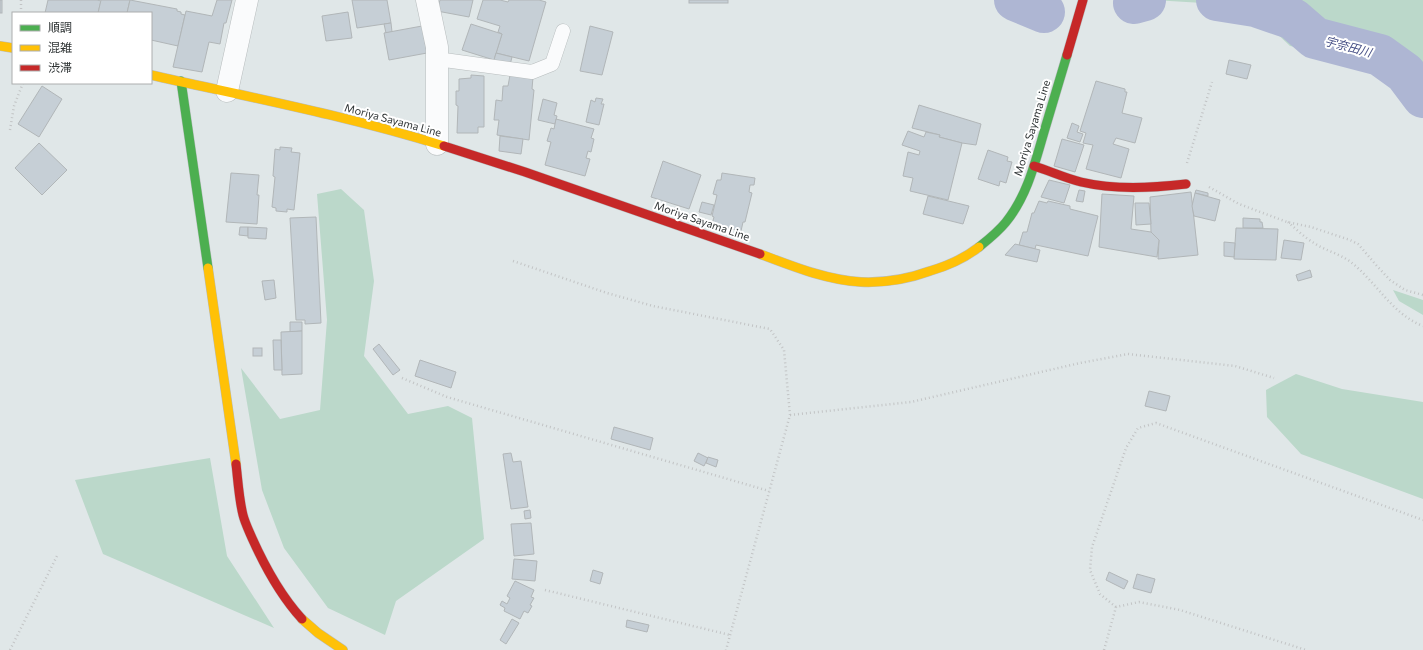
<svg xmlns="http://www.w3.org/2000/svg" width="1423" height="650" font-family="Commissioner,'Noto Sans JP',sans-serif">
  <rect width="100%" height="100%" fill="#e0e7e8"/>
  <g fill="#bbd8ca">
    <polygon points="1153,0 1423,0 1423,89 1414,90 1356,59 1290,46 1270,27 1236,5"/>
    <polygon points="341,189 364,210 374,281 364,356 408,414 448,406 472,418 484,539 396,601 385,635 328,608 284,548 262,490 241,368 280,419 320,410 327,320 317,194"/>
    <polygon points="1393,290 1423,300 1423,315 1399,301"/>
    <polygon points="1296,374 1342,389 1423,402 1423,499 1301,454 1267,417 1266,390"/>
    <polygon points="210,458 227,556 274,628 103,554 75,480"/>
  </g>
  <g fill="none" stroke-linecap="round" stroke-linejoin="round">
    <g stroke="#aeb6d3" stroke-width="42">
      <polyline points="1015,0 1044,12"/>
      <polyline points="1217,0 1255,6 1293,19 1315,38 1380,55 1405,73 1423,97"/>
      <polyline points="1134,3 1145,0"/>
    </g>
  </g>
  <g fill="#c6cfd6" stroke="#b1b6b8">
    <rect x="0" y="0" width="2" height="13"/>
    <polygon points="48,0 97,0 101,1 98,13 45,13"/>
    <polygon points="101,0 130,0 127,13 98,13"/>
    <polygon points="130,0 177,9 177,11 181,12 181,14 185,15 178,46 151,40 151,13 127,13"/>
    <polygon points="217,0 232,0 226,23 224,23 220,44 209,42 202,72 173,67 186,11 212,16"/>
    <polygon points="352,0 387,0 391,23 357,28"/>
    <polygon points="440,0 473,0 469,17 437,11"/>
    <polygon points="483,0 500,0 508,2 509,0 539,0 546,2 529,61 496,53 502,34 498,32 500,26 477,19"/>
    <rect x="689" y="0" width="39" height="3"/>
    <polygon points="348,12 352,38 326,41 322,16"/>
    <polygon points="391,23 392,32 386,33 384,24"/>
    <polygon points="471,24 502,34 494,60 462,50"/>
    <polygon points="422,26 427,53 389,60 384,33"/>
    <polygon points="590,26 613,32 602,75 580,71"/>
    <polygon points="496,53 512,57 510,65 494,60"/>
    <polygon points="1229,60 1251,65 1247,79 1226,74"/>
    <polygon points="471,75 484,76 484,127 478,127 478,133 457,133 458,106 456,105 456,91 459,91 459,79 471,78"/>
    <polygon points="510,75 533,77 532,89 534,90 529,140 497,135 499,120 494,120 496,100 502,101 503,86 508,86"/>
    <polygon points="1096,81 1125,89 1125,92 1127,92 1122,113 1142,118 1135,143 1116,138 1113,144 1129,149 1121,178 1086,169 1093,145 1083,143 1086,133 1080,131"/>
    <polygon points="42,86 62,99 39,137 18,124"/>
    <polygon points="596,98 603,99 601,104 604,104 599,125 586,122 591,100 595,102"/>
    <polygon points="543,99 557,103 554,115 557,116 555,124 538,120"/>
    <polygon points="919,105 981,124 976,145 962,143 939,137 940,135 912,128"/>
    <polygon points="556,119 594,129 591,138 594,139 591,152 588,151 586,158 590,159 585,176 545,165 551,142 547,141 551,128 554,129"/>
    <polygon points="1072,123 1079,126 1077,132 1083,134 1080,142 1067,138"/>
    <polygon points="908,131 924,137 926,132 940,135 939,137 962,143 948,200 910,191 913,178 903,176 908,152 919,155 920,151 902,145"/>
    <polygon points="500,136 523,139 521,154 499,151"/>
    <polygon points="1062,139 1084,145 1075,172 1054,166"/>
    <polygon points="39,143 67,170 42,195 15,168"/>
    <polygon points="280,147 292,148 291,152 300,153 294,210 287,209 287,212 276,211 276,208 272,207 275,177 273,176 275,149 280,150"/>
    <polygon points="988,150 1008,157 1007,161 1012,162 1006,183 1000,181 999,186 978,179"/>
    <polygon points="663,161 701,175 689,209 651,197"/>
    <polygon points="231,173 259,175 257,195 259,195 257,224 226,222"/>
    <polygon points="722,173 755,178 754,185 750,185 749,192 752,193 745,222 743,222 741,231 712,224 714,217 712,216 717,195 713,194 717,180 721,180"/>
    <polygon points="1049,180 1070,185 1064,203 1041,197"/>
    <polygon points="1079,190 1085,191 1083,202 1076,201"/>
    <polygon points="1196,190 1208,193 1208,196 1195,193"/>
    <polygon points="1191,192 1198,255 1158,259 1159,240 1151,232 1150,197"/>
    <polygon points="1195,193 1220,200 1215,221 1194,216 1192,206"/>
    <polygon points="1102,194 1134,196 1131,229 1151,232 1159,240 1157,257 1099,247"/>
    <polygon points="928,196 969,206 963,224 923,214"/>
    <polygon points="1039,201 1047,203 1048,201 1070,206 1070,209 1098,216 1088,256 1036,245 1035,249 1019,245 1023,232 1027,232 1032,213 1034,213"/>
    <polygon points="702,202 714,205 711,215 699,212"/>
    <polygon points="1135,203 1149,203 1151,224 1136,225"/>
    <polygon points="316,217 321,323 305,324 305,320 296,320 290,218"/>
    <polygon points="1243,218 1260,219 1260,222 1262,222 1263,228 1243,228"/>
    <polygon points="240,227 248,227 248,236 239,235"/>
    <polygon points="248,227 267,228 266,239 248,238"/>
    <polygon points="1236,228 1278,229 1276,260 1234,259"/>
    <polygon points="1284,240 1304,243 1301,260 1281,258"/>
    <polygon points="1224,242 1235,243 1234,257 1224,256"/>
    <polygon points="1015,244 1040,250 1037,262 1005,255"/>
    <polygon points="1310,270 1312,277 1298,281 1296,275"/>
    <polygon points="274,280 276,298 265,300 262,281"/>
    <polygon points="290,322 302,322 302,331 290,332"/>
    <polygon points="302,331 302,374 282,375 281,332"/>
    <polygon points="273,340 281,340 282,370 274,370"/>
    <polygon points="379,344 400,370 393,375 373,349"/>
    <rect x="253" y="348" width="9" height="8"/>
    <polygon points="420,360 456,372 451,388 415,376"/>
    <polygon points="1149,391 1170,396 1166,411 1145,406"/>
    <polygon points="614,427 653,438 650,450 611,439"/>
    <polygon points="511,453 513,462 521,461 528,507 511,509 503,454"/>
    <polygon points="698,453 708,458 704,466 694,461"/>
    <polygon points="708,457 718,460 716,467 706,463"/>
    <polygon points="530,510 531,518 525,519 524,511"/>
    <polygon points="531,523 534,554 514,556 511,524"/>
    <polygon points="514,559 537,561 535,581 512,579"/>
    <polygon points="593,570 603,573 600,584 590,581"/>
    <polygon points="1109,572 1128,581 1124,589 1106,580"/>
    <polygon points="1137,574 1155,579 1151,593 1133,588"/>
    <polygon points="515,581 534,590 531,597 534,598 530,605 532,606 528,613 524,611 520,619 504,611 505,608 500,605 502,601 507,604 510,598 507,596"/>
    <polygon points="512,619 519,623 506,644 500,640"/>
    <polygon points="627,620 649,625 647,632 626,627"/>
  </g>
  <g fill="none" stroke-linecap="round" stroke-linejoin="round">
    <g stroke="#b8bdbe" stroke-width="15">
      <polyline id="lane" points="437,59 532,72 552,64 563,31"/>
    </g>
    <g stroke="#b8bdbe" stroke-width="23">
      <g id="street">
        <polyline points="427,0 437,47 437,144"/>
        <polyline points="227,91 247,0"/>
      </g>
    </g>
    <g stroke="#b8bdbe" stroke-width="10">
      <g id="fast">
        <polyline points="181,81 208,268"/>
        <path d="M979,247c10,-8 19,-15 27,-25 21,-26 29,-59 38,-90 8,-26 15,-51 23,-77"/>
      </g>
    </g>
    <g stroke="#b8bdbe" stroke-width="10">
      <g id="slow">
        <polyline points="0,46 13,48"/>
        <path d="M151,75c98,22 197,41 293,71"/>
        <path d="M760,254c32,12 66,26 101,28 23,1 47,-3 69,-11 17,-5 35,-13 49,-24"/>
        <polyline points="208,268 236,464"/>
        <polyline points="302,619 318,633 343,650"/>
      </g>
    </g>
    <g stroke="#b8bdbe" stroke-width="10">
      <g id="jam">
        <polyline points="1067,55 1083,0"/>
        <polyline points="444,146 525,172 760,254"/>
        <path d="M1034,166c16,5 31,12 47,16 34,8 70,6 105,2"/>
        <path d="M236,464c2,17 3,35 7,51 2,8 6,16 9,23 13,29 28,57 50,81"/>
      </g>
    </g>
    <g stroke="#c2c4c5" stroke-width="2.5" stroke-dasharray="1 3" stroke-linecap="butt">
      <polyline points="21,13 21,0"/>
      <polyline points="10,130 14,106 23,83"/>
      <polyline points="1187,163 1212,82"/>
      <polyline points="1209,187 1239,204 1287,222 1311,227 1350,240 1358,244 1365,252 1376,265 1390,280 1405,290 1423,295"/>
      <path d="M1288,222c8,7 17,16 26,21 12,8 27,11 38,20 25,20 40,51 71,63"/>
      <polyline points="513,261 607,293 653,306 770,329 784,350 790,415 726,650"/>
      <polyline points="402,378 447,397 769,491"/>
      <polyline points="790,415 911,402 1080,363 1128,354 1235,366 1274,378"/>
      <polyline points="545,590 730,635"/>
      <polyline points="1116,607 1100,594 1090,570 1092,547 1126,448 1138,428 1156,423 1423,520"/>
      <polyline points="10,650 58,554"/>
      <polyline points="1104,650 1116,607 1139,602 1180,610 1306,650"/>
    </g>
    <use href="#lane" stroke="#fafbfc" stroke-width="14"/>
    <use href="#street" stroke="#fafbfc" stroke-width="22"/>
    <use href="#fast" stroke="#4caf50" stroke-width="9"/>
    <use href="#slow" stroke="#ffc107" stroke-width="9"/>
    <use href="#jam" stroke="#c62828" stroke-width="9"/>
  </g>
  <g text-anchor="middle" stroke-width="4" stroke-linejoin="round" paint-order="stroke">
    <g font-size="11" fill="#2f3435" stroke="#fff">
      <text transform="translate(393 120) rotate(15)" y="4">Moriya Sayama Line</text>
      <text transform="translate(1032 128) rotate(-73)" y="4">Moriya Sayama Line</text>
      <text transform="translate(702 221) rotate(19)" y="4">Moriya Sayama Line</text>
    </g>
    <g font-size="12" font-style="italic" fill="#454e85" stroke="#fff">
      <text transform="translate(1348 47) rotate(15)" y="4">宇奈田川</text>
    </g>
  </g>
  <rect x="12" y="12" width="140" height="72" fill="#ffffff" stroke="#acaeae"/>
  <rect x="20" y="25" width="20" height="6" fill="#4caf50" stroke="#acaeae"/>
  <text x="48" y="32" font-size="12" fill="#2f3435">順調</text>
  <rect x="20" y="45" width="20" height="6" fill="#ffc107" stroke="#acaeae"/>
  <text x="48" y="52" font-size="12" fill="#2f3435">混雑</text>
  <rect x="20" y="65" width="20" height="6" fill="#c62828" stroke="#acaeae"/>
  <text x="48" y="72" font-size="12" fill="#2f3435">渋滞</text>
</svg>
